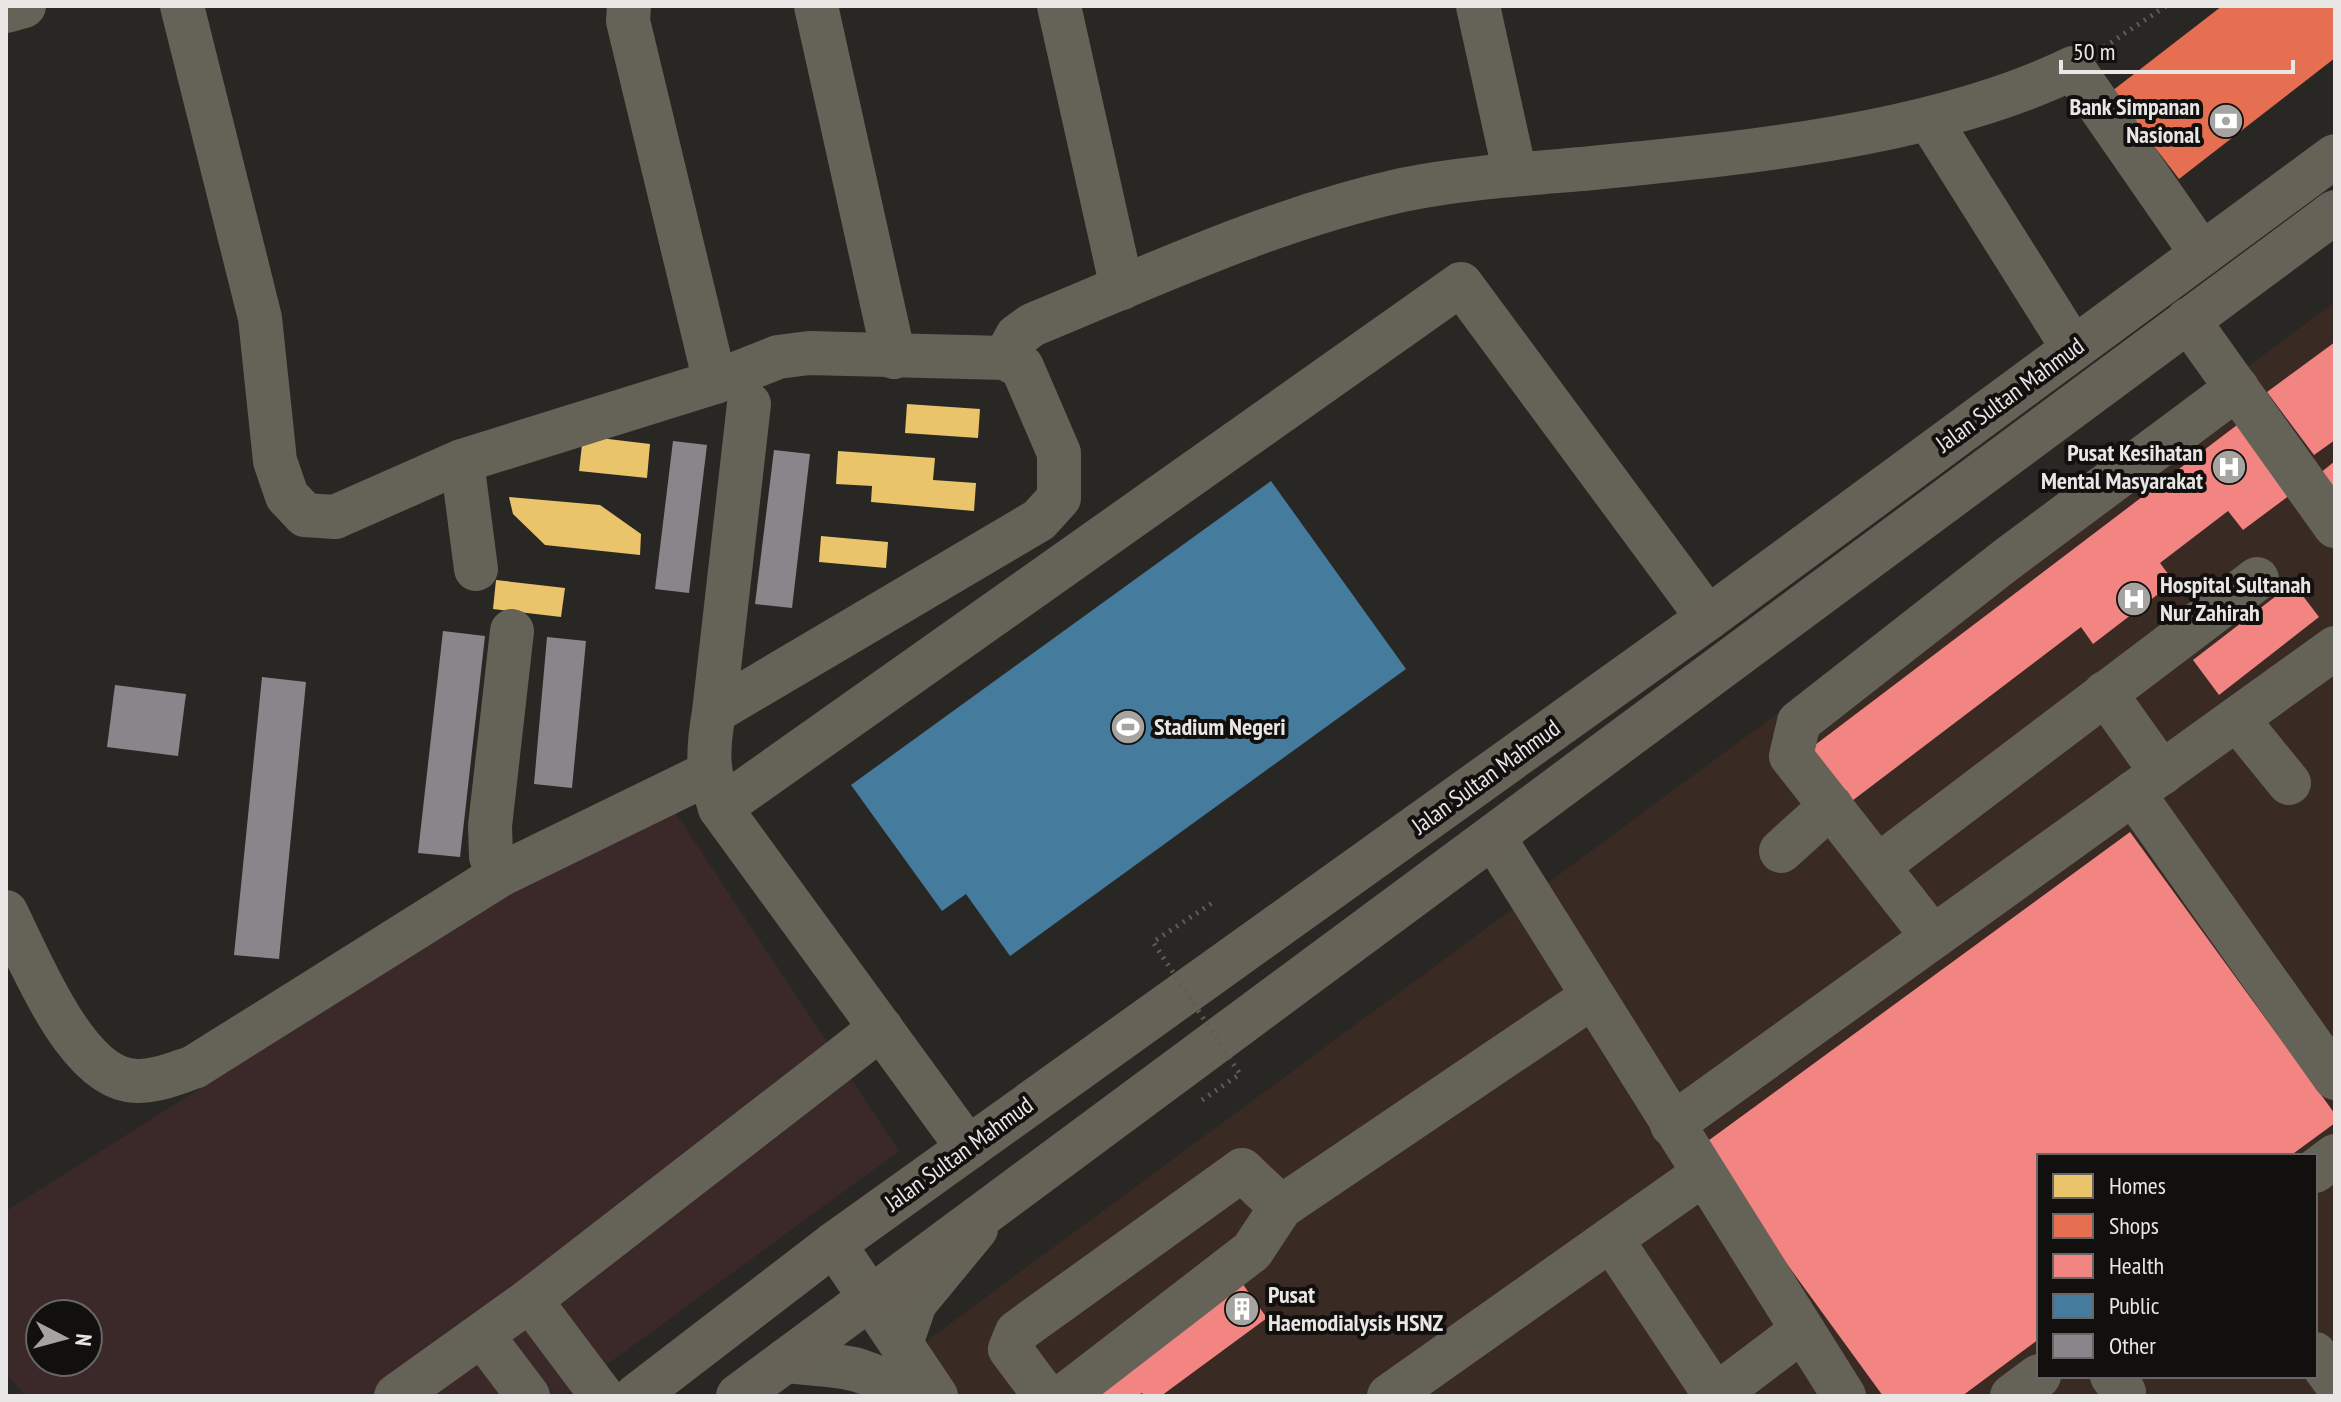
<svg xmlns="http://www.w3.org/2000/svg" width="2341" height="1402" font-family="'PT Sans Narrow',sans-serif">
  <rect width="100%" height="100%" fill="#292724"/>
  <path fill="#3a2928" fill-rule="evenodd" d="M667,800l232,351 -335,245h-539l-19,-24v-161l563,-356zM40,1314h48v48h-48z"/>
  <path fill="#392a23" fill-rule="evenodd" d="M2335,302v1094h-1483l678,-500zM2039,1156h276v220h-276z"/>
  <g fill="#e9c46a">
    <polygon points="907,404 980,409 978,438 905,433"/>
    <polygon points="583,436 650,444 647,478 579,471"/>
    <polygon points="838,451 935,458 933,480 976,483 974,511 871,502 872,486 836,484"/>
    <polygon points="509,497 600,505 641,534 640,555 545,545 513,514"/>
    <polygon points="821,536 888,542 886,568 819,562"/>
    <polygon points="496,580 565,588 561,617 493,609"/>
  </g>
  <polygon fill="#e76f51" points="2222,6 2335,6 2335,58 2179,179 2112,91"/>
  <g fill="#f28482">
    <polygon points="2335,342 2335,440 2314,455 2267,392"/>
    <polygon points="2237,425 2290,495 2243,530 2228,511 2160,563 2174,582 2093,644 2081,627 1848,804 1807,751"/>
    <polygon points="2335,461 2335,495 2319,474"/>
    <polygon points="2293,583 2319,617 2219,695 2193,660"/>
    <polygon points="2130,832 2335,1114 2335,1123 2290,1156 2039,1156 2039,1339 1962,1396 1883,1396 1701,1146"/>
    <polygon points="1242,1283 1267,1318 1161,1396 1145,1396 1142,1393 1137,1396 1086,1396"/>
  </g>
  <polygon fill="#457b9d" points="1271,481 1406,669 1010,956 966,894 942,911 851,785"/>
  <g fill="#8a858a">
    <polygon points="673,441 707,445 689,593 655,589"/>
    <polygon points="774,450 810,454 792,608 755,604"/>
    <polygon points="443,631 485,636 460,857 418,853"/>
    <polygon points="547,637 586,641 572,788 534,784"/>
    <polygon points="262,677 306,682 279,959 234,955"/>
    <polygon points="115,685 186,694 178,756 107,747"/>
  </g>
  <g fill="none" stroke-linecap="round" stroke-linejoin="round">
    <polyline stroke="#605d57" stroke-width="5" stroke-dasharray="2 6" stroke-linecap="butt" points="2104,47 2166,6"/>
    <g stroke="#656257" stroke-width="44">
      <path d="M182,6l78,312 15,143 12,35 18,19 30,2 127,-56 253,-79 63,-25 31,-4 196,5 17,9 37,86v45l-20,22 -325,192c-7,40 -7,57 6,96l248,340"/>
      <polyline points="629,6 628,21 715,382"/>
      <polyline points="816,6 894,357"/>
      <polyline points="1059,6 1122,288"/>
      <polyline points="1478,6 1515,174"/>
      <polyline points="6,11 24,6"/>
      <polyline points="1929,119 2073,348"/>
      <polyline points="2188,320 2335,526"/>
      <path d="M1005,358l12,-22 15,-11c122,-50 240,-106 370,-135 58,-12 120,-16 180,-21 155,-15 351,-33 491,-101l129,186"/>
      <polyline points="462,461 476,569"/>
      <polyline points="2105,693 2162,773"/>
      <polyline points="714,712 749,404"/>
      <polyline points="2237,719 2289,783"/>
      <polyline points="2133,793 2335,1078"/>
      <polyline points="720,808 1461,284 1708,618"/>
      <polyline points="1494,838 1844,1396"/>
      <polyline points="1781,851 1831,806"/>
      <polyline points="1878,866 2257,579"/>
      <polyline points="500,875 491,857 490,826 512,631"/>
      <path d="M6,912c23,46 67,158 122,168 23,4 45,-6 66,-13l306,-192 209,-102"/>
      <polyline points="1933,937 1791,756 1799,722 2006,560 2237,388"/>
      <polyline points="1672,1125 2335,648"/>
      <polyline points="2315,1171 2335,1156"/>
      <polyline points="1611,1239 1715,1395"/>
      <polyline points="834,1244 936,1396"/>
      <polyline points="530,1300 602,1396"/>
      <polyline points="482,1335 528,1396"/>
      <polyline points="901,1344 915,1303 976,1229"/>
      <polyline points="2315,1354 2335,1382"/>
      <path d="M785,1361c53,6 77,1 122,35"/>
      <polyline points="2112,1376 2124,1392"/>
      <polyline points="396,1396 530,1300 881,1028"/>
      <polyline points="1045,1396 1010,1349 1017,1332 1242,1170 1281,1207"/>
      <polyline points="1064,1396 1252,1251 1281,1207 1592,997"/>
      <polyline points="1389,1396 1703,1174"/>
      <polyline points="1715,1396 1800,1332"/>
      <polyline points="2012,1396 2039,1376"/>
    </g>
    <g stroke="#666257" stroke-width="44">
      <polyline points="636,1396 834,1244 1708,618 2335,156"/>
      <polyline points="738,1396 2335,212"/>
    </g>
    <polyline stroke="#605d57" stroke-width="5" stroke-dasharray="2 6" stroke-linecap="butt" points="1202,1100 1240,1074 1153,942 1212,903"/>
  </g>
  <defs>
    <g id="bank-disc" transform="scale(1.8)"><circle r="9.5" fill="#a6a4a1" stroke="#11100e"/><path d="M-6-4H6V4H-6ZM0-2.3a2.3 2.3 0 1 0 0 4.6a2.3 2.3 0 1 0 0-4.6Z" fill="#fff"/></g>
    <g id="hospital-disc" transform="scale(1.8)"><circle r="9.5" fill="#a6a4a1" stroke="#11100e"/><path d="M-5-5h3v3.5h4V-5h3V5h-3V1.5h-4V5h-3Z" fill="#fff"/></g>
    <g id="stadium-disc" transform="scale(1.8)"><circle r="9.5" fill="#a6a4a1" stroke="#11100e"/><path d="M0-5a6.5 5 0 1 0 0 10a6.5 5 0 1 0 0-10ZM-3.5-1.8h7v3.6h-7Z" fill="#fff"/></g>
    <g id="building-disc" transform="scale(1.8)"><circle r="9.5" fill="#a6a4a1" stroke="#11100e"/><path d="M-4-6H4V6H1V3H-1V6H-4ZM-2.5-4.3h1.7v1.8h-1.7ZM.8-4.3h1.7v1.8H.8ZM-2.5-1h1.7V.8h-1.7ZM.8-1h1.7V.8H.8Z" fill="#fff"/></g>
  </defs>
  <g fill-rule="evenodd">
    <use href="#bank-disc" x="2226" y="121"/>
    <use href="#hospital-disc" x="2229" y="467"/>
    <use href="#hospital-disc" x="2134" y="599"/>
    <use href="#stadium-disc" x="1128" y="727"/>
    <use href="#building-disc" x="1242" y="1309"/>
  </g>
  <g text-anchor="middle" stroke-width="8" stroke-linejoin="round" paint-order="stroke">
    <g font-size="24" font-weight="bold" fill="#e9e7e5" stroke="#11100e" text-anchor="start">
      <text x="2200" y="115" text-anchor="end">Bank Simpanan<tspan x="2200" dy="28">Nasional</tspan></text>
      <text x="2203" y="461" text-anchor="end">Pusat Kesihatan<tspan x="2203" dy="28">Mental Masyarakat</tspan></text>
      <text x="2160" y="593">Hospital Sultanah<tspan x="2160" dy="28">Nur Zahirah</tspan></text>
      <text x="1154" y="735">Stadium Negeri</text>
      <text x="1268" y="1303">Pusat<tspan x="1268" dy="28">Haemodialysis HSNZ</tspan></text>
    </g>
    <g font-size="24" fill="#e9e7e5" stroke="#11100e">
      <text transform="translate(2010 395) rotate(-36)" y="8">Jalan Sultan Mahmud</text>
      <text transform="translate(1486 777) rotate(-36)" y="8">Jalan Sultan Mahmud</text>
      <text transform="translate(959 1154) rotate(-36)" y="8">Jalan Sultan Mahmud</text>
    </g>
  </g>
  <rect width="2341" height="1402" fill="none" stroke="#e9e7e5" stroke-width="16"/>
  <rect x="2037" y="1154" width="280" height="224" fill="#11100e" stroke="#676664" stroke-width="2"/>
  <rect x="2053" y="1174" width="40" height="24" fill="#e9c46a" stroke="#676664" stroke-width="2"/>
  <text x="2109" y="1194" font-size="24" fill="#e9e7e5">Homes</text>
  <rect x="2053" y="1214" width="40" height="24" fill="#e76f51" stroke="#676664" stroke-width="2"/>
  <text x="2109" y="1234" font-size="24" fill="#e9e7e5">Shops</text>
  <rect x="2053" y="1254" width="40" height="24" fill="#f28482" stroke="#676664" stroke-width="2"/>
  <text x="2109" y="1274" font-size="24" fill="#e9e7e5">Health</text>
  <rect x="2053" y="1294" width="40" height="24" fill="#457b9d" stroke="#676664" stroke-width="2"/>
  <text x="2109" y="1314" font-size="24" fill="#e9e7e5">Public</text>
  <rect x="2053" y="1334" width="40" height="24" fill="#8a858a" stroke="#676664" stroke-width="2"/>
  <text x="2109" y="1354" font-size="24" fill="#e9e7e5">Other</text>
  <g transform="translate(64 1338) rotate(96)"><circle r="38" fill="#11100e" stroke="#676664" stroke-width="2"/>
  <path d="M0-6L14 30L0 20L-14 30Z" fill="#a6a4a1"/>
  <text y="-12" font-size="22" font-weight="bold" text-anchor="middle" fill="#e9e7e5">N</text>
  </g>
  <path d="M2061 60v12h232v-12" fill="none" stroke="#e9e7e5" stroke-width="4"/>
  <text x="2073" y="60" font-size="24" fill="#e9e7e5" stroke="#11100e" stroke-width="6" paint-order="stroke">50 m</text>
</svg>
